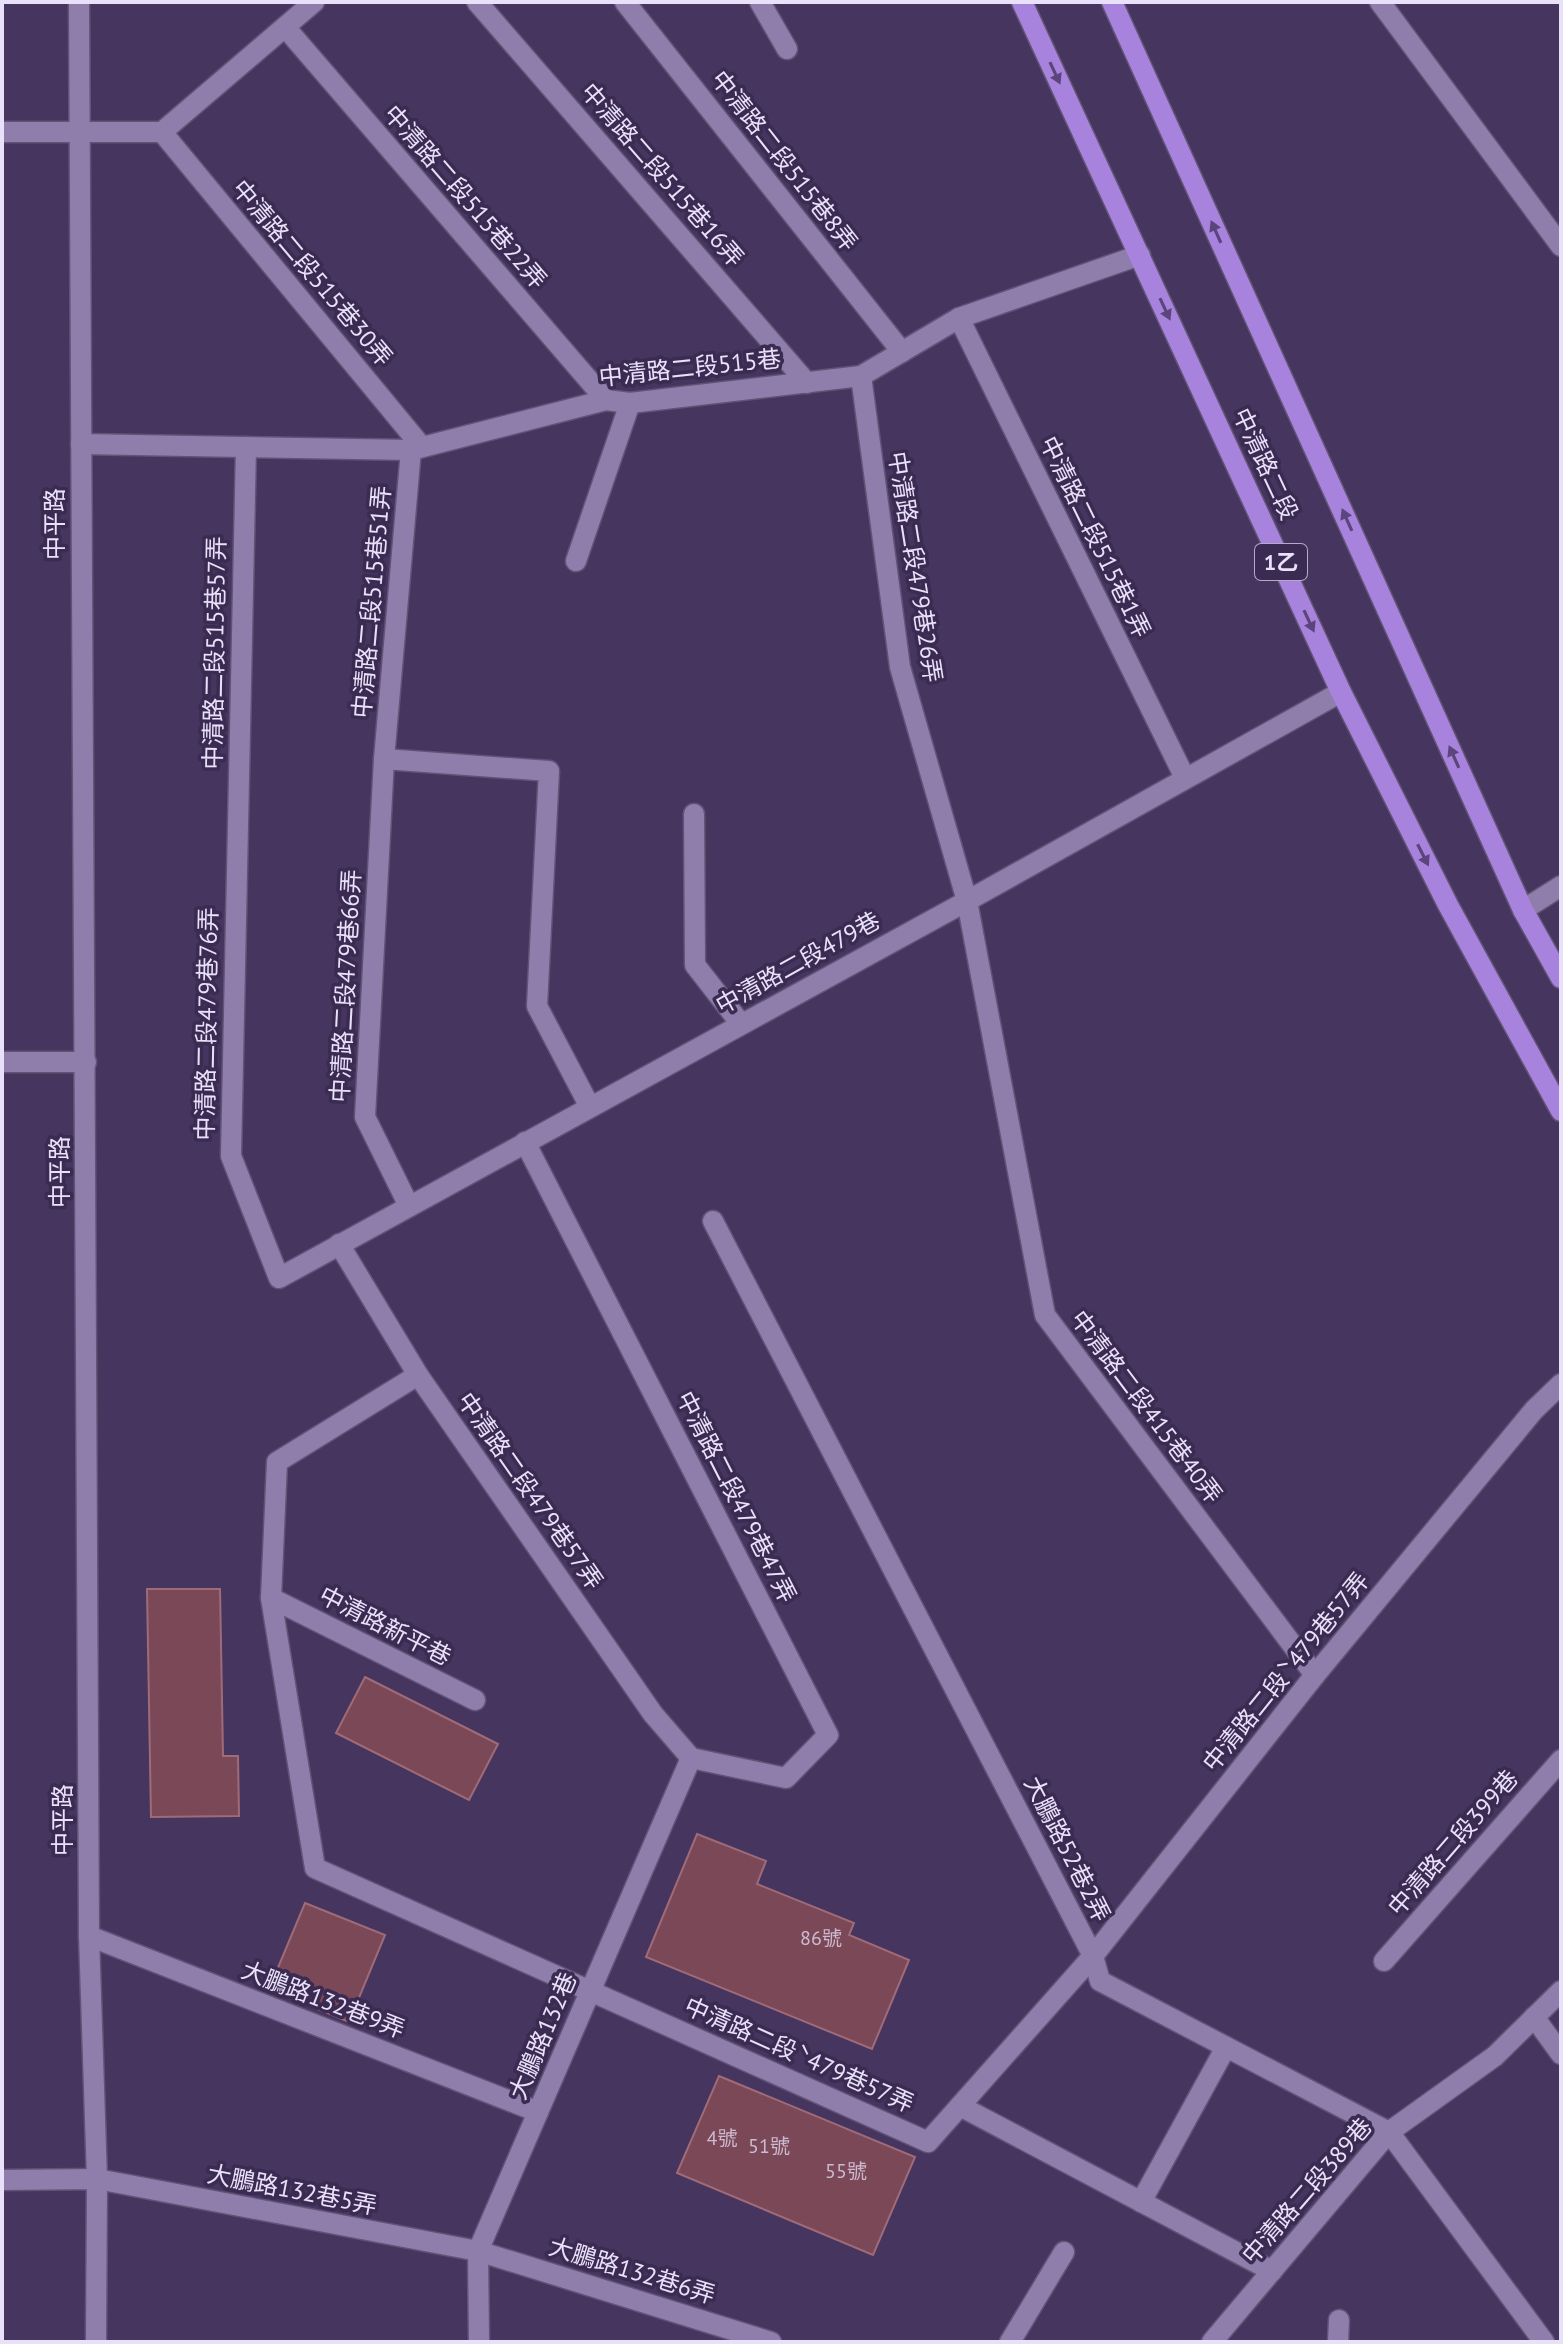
<svg xmlns="http://www.w3.org/2000/svg" width="1563" height="2344" font-family="'PT Sans','Noto Sans TC',sans-serif">
  <rect width="100%" height="100%" fill="#46355e"/>
  <g fill="#7a4857" stroke="#a06b79" stroke-width="2">
    <polygon points="147,1589 220,1589 223,1756 238,1756 239,1816 151,1817"/>
    <polygon points="365,1677 498,1744 469,1800 336,1733"/>
    <polygon points="697,1834 766,1861 757,1884 854,1923 849,1935 909,1960 872,2049 646,1957"/>
    <polygon points="305,1903 385,1935 349,2022 269,1989"/>
    <polygon points="719,2076 915,2157 873,2255 677,2173"/>
  </g>
  <g fill="none" stroke-linecap="round" stroke-linejoin="round">
    <g stroke="#615375" stroke-width="23">
      <g id="lane">
        <polyline points="960,2106 1272,2271"/>
        <polyline points="1141,2202 1226,2047"/>
        <polyline points="1338,2342 1339,2320"/>
      </g>
    </g>
    <g stroke="#615375" stroke-width="23">
      <g id="street">
        <polyline points="79,2 89,1936 97,2179 96,2342"/>
        <polyline points="477,2 807,383"/>
        <polyline points="625,2 902,352"/>
        <polyline points="760,2 787,49"/>
        <polyline points="1380,2 1561,246"/>
        <polyline points="285,27 606,400"/>
        <polyline points="2,132 162,132 314,2"/>
        <polyline points="162,132 422,447"/>
        <polyline points="959,318 1185,778"/>
        <polyline points="861,376 900,667 967,901 1045,1315 1315,1675"/>
        <polyline points="81,444 411,450 606,400 630,403 861,376 959,318 1140,255"/>
        <polyline points="246,447 231,1156 279,1278 967,901 1341,692"/>
        <polyline points="576,561 630,403"/>
        <polyline points="384,759 549,771 537,1006 590,1107"/>
        <polyline points="694,814 695,965 741,1024"/>
        <polyline points="1523,910 1561,886"/>
        <polyline points="2,1062 86,1062"/>
        <polyline points="525,1142 828,1735 786,1778 691,1758"/>
        <polyline points="409,1206 365,1117 384,759 411,450"/>
        <polyline points="713,1221 1093,1956 1100,1981 1389,2132 1544,2342"/>
        <polyline points="339,1244 418,1375 653,1714 691,1758"/>
        <polyline points="418,1375 277,1462 271,1598 315,1868 928,2142 1093,1956 1315,1675 1534,1410 1561,1384"/>
        <polyline points="271,1598 475,1700"/>
        <polyline points="89,1936 538,2112"/>
        <polyline points="1384,1961 1561,1760"/>
        <polyline points="1534,2017 1561,2054"/>
        <polyline points="2,2180 97,2179 478,2251 771,2342"/>
        <polyline points="479,2342 478,2251 691,1758"/>
        <polyline points="1010,2342 1064,2252"/>
        <polyline points="1212,2342 1389,2132 1495,2056 1561,1991"/>
      </g>
    </g>
    <g stroke="#615375" stroke-width="23">
      <g id="primary">
        <polyline points="1022,2 1341,692 1448,905 1561,1111"/>
        <polyline points="1112,2 1523,910 1561,978"/>
      </g>
    </g>
    <use href="#lane" stroke="#8f7eac" stroke-width="20"/>
    <use href="#street" stroke="#8f7eac" stroke-width="20"/>
    <use href="#primary" stroke="#a883dd" stroke-width="20"/>
  </g>
  <defs><path id="oneway-solid" d="M-6-.8H1V-3.2L6.5 0L1 3.2V.8H-6Z" transform="scale(2)"/></defs>
  <g fill="#5c457c">
    <use href="#oneway-solid" transform="translate(1055 73) rotate(65)"/>
    <use href="#oneway-solid" transform="translate(1216 232) rotate(-114)"/>
    <use href="#oneway-solid" transform="translate(1165 309) rotate(65)"/>
    <use href="#oneway-solid" transform="translate(1347 520) rotate(-114)"/>
    <use href="#oneway-solid" transform="translate(1309 621) rotate(65)"/>
    <use href="#oneway-solid" transform="translate(1454 757) rotate(-114)"/>
    <use href="#oneway-solid" transform="translate(1423 855) rotate(63)"/>
  </g>
  <g text-anchor="middle" stroke-width="7" stroke-linejoin="round" paint-order="stroke">
    <g font-size="20" fill="#cdbad0">
      <text x="821" y="1945">86號</text>
      <text x="722" y="2145">4號</text>
      <text x="769" y="2153">51號</text>
      <text x="846" y="2178">55號</text>
    </g>
    <rect fill="#3b2b52" stroke="#b5aac7" stroke-width="2" x="1255" y="544" width="52" height="36" rx="6"/>
    <g font-size="22" font-weight="bold" fill="#e9e0f9">
      <text x="1281" y="570">1乙</text>
    </g>
    <g font-size="24" fill="#e9e0f9" stroke="#3b2b52">
      <text transform="translate(784 161) rotate(52)" y="8">中清路二段515巷8弄</text>
      <text transform="translate(662 175) rotate(49)" y="8">中清路二段515巷16弄</text>
      <text transform="translate(465 197) rotate(49)" y="8">中清路二段515巷22弄</text>
      <text transform="translate(312 273) rotate(50)" y="8">中清路二段515巷30弄</text>
      <text transform="translate(690 368) rotate(-6)" y="8">中清路二段515巷</text>
      <text transform="translate(1265 464) rotate(65)" y="8">中清路二段</text>
      <text transform="translate(55 524) rotate(-90)" y="8">中平路</text>
      <text transform="translate(1095 537) rotate(64)" y="8">中清路二段515巷1弄</text>
      <text transform="translate(915 567) rotate(81)" y="8">中清路二段479巷26弄</text>
      <text transform="translate(372 602) rotate(-85)" y="8">中清路二段515巷51弄</text>
      <text transform="translate(215 653) rotate(-89)" y="8">中清路二段515巷57弄</text>
      <text transform="translate(798 963) rotate(-29)" y="8">中清路二段479巷</text>
      <text transform="translate(346 986) rotate(-87)" y="8">中清路二段479巷66弄</text>
      <text transform="translate(207 1024) rotate(-89)" y="8">中清路二段479巷76弄</text>
      <text transform="translate(60 1172) rotate(-90)" y="8">中平路</text>
      <text transform="translate(1146 1407) rotate(53)" y="8">中清路二段415巷40弄</text>
      <text transform="translate(530 1491) rotate(55)" y="8">中清路二段479巷57弄</text>
      <text transform="translate(736 1497) rotate(63)" y="8">中清路二段479巷47弄</text>
      <text transform="translate(385 1626) rotate(27)" y="8">中清路新平巷</text>
      <text transform="translate(1286 1672) rotate(-51)" y="8">中清路二段ˋ479巷57弄</text>
      <text transform="translate(63 1820) rotate(-90)" y="8">中平路</text>
      <text transform="translate(1453 1843) rotate(-49)" y="8">中清路二段399巷</text>
      <text transform="translate(1067 1849) rotate(63)" y="8">大鵬路52巷2弄</text>
      <text transform="translate(323 2000) rotate(21)" y="8">大鵬路132巷9弄</text>
      <text transform="translate(543 2036) rotate(-67)" y="8">大鵬路132巷</text>
      <text transform="translate(799 2055) rotate(24)" y="8">中清路二段ˋ479巷57弄</text>
      <text transform="translate(292 2190) rotate(11)" y="8">大鵬路132巷5弄</text>
      <text transform="translate(1307 2191) rotate(-49)" y="8">中清路二段389巷</text>
      <text transform="translate(632 2271) rotate(17)" y="8">大鵬路132巷6弄</text>
    </g>
  </g>
  <rect width="1563" height="2344" fill="none" stroke="#e9e0f9" stroke-width="8"/>
</svg>
